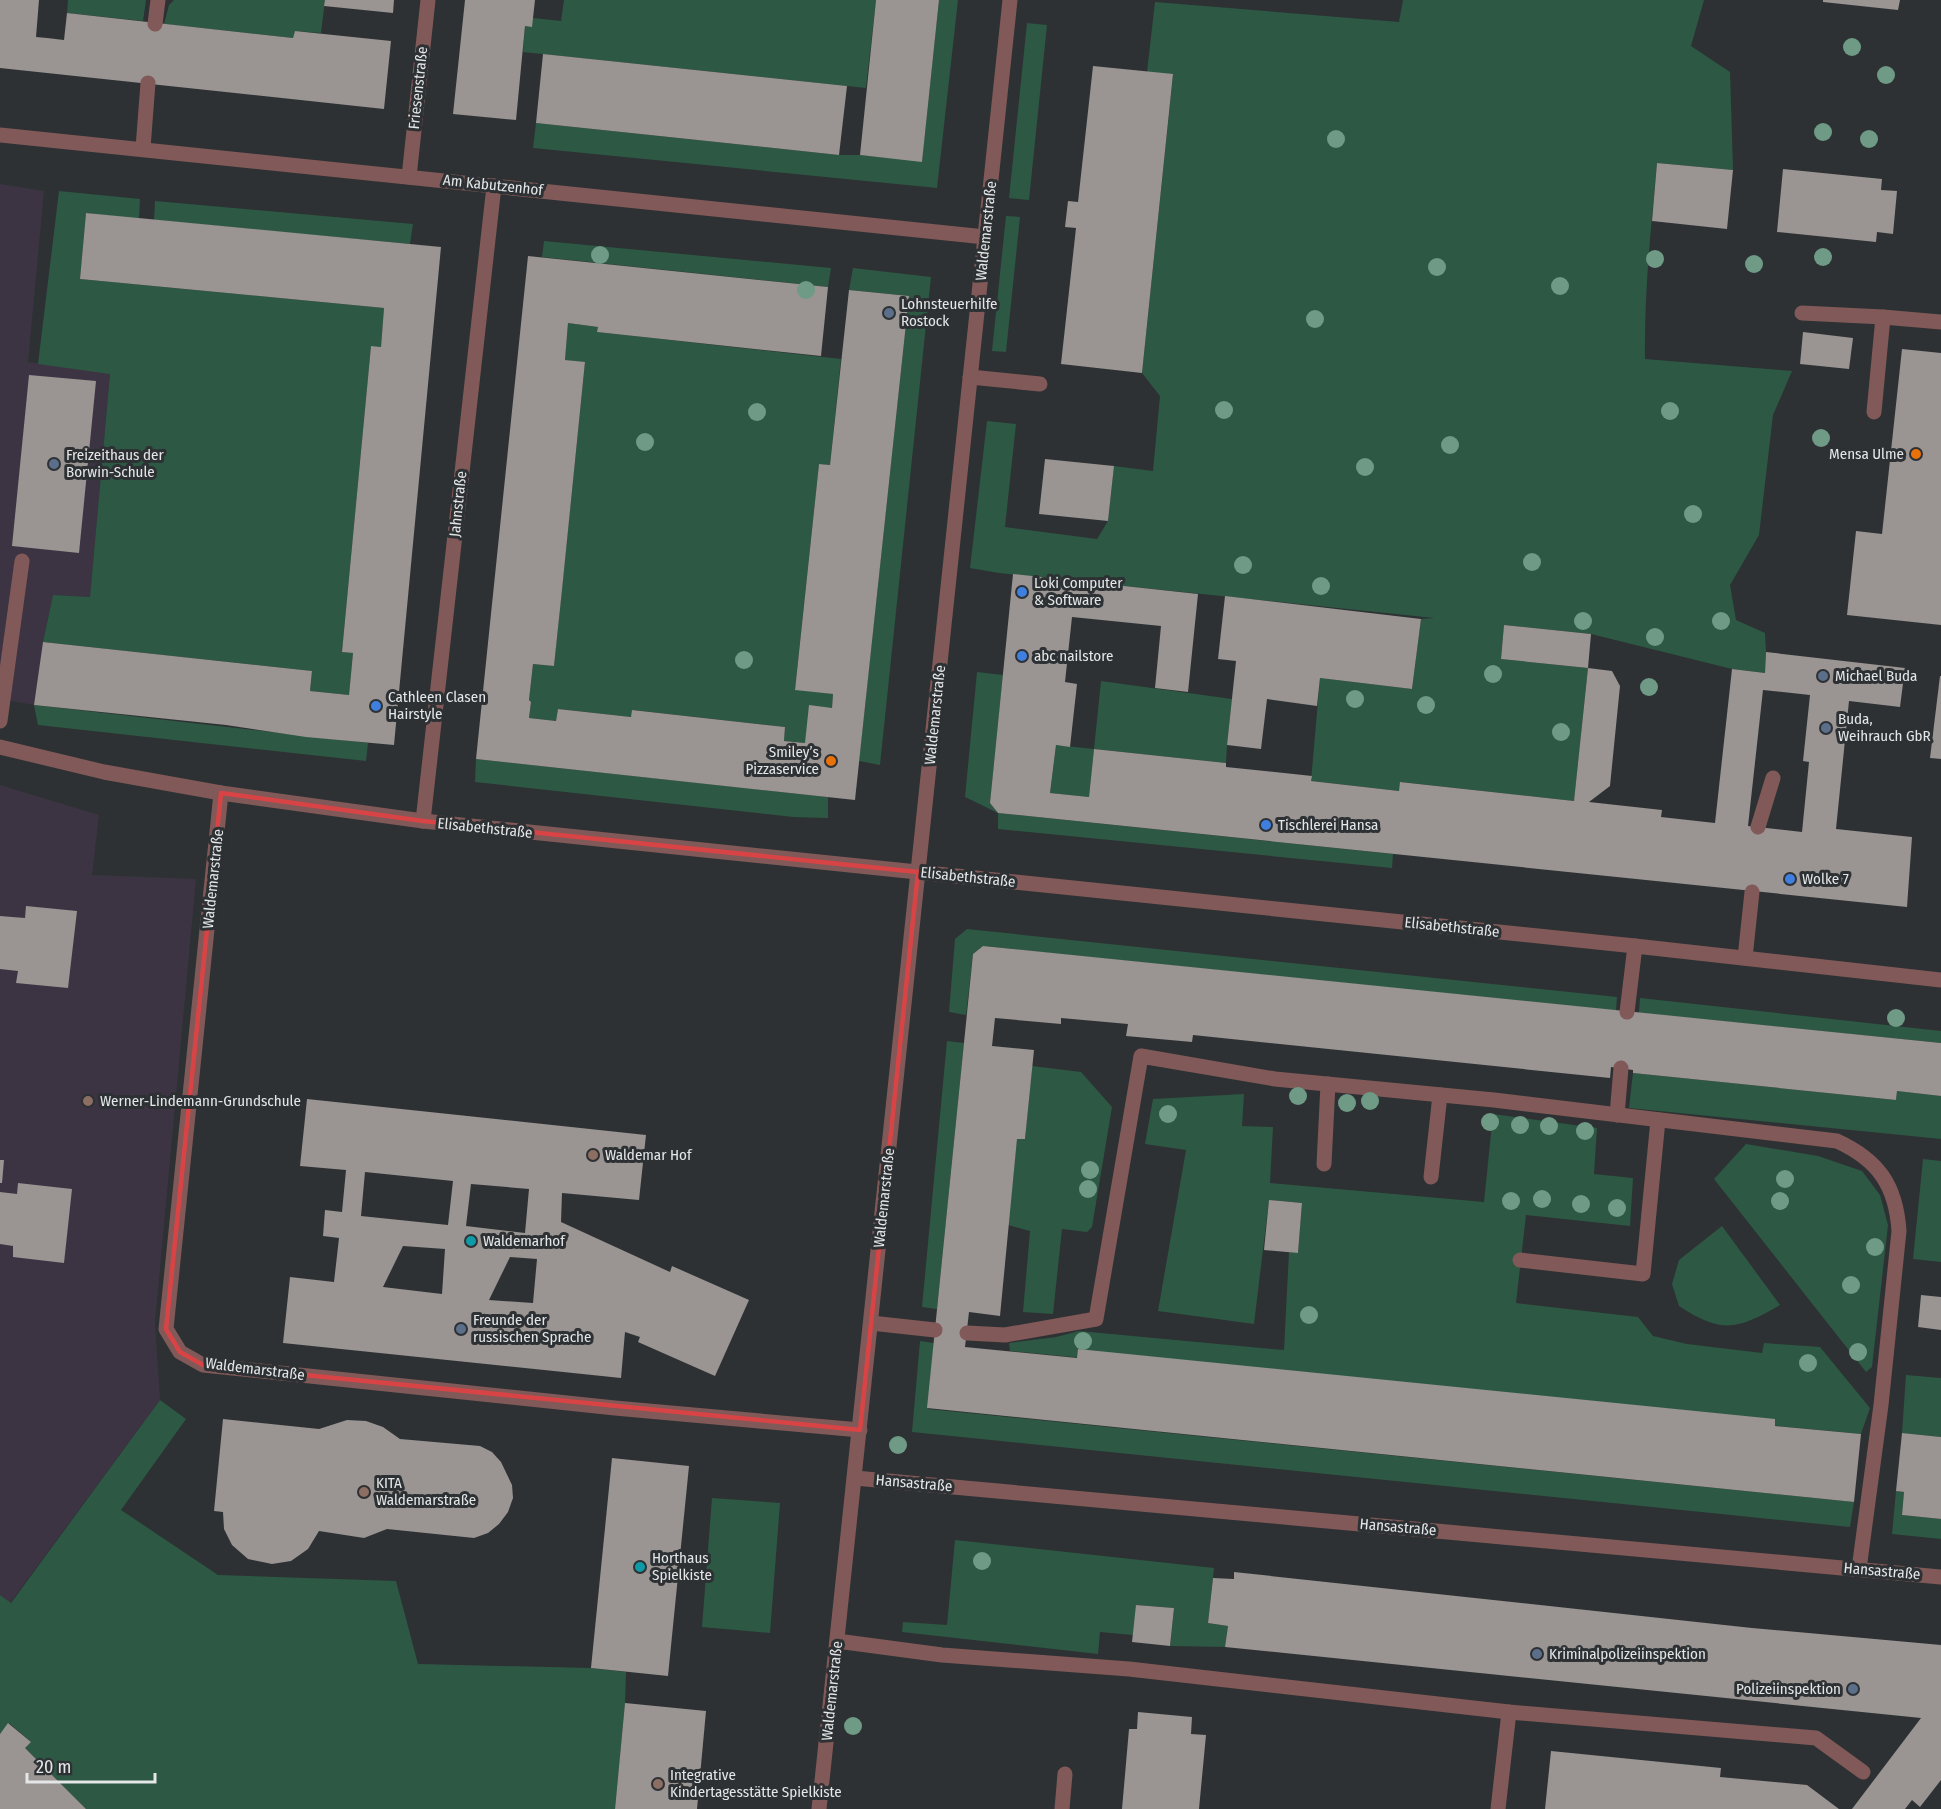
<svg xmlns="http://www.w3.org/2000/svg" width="1941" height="1809" font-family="'Fira Sans Condensed',sans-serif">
  <rect width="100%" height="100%" fill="#2d3133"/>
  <g fill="#3d3443">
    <polygon points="0,184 44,191 28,362 110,373 90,597 53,595 43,642 34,705 0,699"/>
    <polygon points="0,785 99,815 92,875 196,879 155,1322 160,1400 10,1603 0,1595"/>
  </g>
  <g fill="#2d5844">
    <polygon points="68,0 146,0 143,21 67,13"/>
    <polygon points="174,0 325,0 321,33 295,31 293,38 164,24 169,5"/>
    <polygon points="564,0 876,0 866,88 523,52 525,26 533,18 561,21"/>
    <polygon points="939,0 958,0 937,188 533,148 536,123 839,155 860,155 922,161"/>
    <path d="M1403,0h301l-13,46 39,26 3,98 -76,-7c-6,65 -13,130 -12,196l147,12 -19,44 -14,120 -29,50 6,35 29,13 1,19 -1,21 -33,-4 -141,-35 -87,-9 -3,34 87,9 -14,133 -173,-19 -2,9 -88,-10 9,-103 92,11 9,-70 13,-1 -435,-45 -29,-5 17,-147 29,3 -11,103 92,12 11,-18 6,-55 39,5 7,-75 -18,-23 31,-298 -26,-3 8,-70 244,20z"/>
    <polygon points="1027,23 1047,25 1029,200 1009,198"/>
    <polygon points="59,191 140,199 139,219 86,213 80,279 384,308 381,347 371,346 342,652 353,653 349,695 310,691 312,671 43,642 53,595 90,597 110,374 38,364"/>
    <polygon points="155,201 413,224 410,244 154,220"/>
    <polygon points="1006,216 1020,217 1006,352 992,351"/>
    <polygon points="544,241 831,268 828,287 542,257"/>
    <polygon points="853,268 931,277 880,765 859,761 909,296 849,290"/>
    <polygon points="568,323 598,327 598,332 841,359 830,465 819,464 795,689 833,694 832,708 805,743 784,741 785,727 633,710 631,717 558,709 556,721 529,718 531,702 529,700 533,664 554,666 585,363 565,360"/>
    <polygon points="977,672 1003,675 990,803 998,813 1393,854 1392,868 998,829 998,813 965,797"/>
    <polygon points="1101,681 1232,699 1227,745 1226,763 1094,749 1089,797 1050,793 1056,745 1094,749"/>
    <polygon points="34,705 368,743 366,761 38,725"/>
    <polygon points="476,759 828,797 828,818 793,817 475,782"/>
    <polygon points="967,929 1617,997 1616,1011 983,946 973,954 966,1015 949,1012 955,939"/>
    <polygon points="1640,998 1941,1031 1941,1043 1639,1013"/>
    <polygon points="947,1041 964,1043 937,1309 922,1307"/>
    <polygon points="1032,1066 1081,1072 1112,1107 1092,1227 1087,1232 1062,1229 1053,1314 1023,1312 1030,1231 1008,1225 1017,1139 1025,1139"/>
    <polygon points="1633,1073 1896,1100 1897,1091 1941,1096 1941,1139 1629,1108"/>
    <polygon points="1244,1094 1242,1126 1273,1127 1270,1183 1484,1202 1493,1114 1597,1128 1594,1174 1633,1178 1630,1226 1526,1215 1516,1303 1638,1317 1653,1336 1687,1344 1762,1353 1764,1343 1820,1347 1870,1408 1861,1434 1010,1351 1009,1343 1056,1337 1079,1331 1284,1350 1289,1252 1298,1253 1302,1203 1269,1200 1254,1324 1158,1311 1186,1150 1145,1144 1153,1099"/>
    <polygon points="1746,1144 1818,1156 1862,1171 1880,1195 1888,1225 1872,1367 1866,1372 1714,1179"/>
    <polygon points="1923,1159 1941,1161 1941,1262 1913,1259"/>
    <path d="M1722,1226l58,79c-43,25 -58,29 -101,1l-7,-22 7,-24z"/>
    <polygon points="920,1341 934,1343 928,1409 1854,1502 1850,1527 912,1432"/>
    <polygon points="1906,1375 1941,1378 1941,1437 1902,1433"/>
    <polygon points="160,1400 186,1419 121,1510 218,1575 396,1581 418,1664 591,1668 626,1672 625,1703 615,1809 86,1809 25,1748 30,1741 9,1723 0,1734 0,1595 11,1603"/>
    <polygon points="1896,1491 1904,1492 1902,1515 1941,1519 1941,1539 1892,1534"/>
    <polygon points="712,1498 780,1503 770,1633 702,1627"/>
    <polygon points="955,1540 1214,1568 1208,1623 1228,1626 1225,1647 1170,1646 1174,1608 1137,1605 1133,1635 1100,1632 1098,1654 902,1632 903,1622 947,1625"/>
  </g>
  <g fill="#9a9493" fill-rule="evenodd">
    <polygon points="0,0 39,0 36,37 47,38 64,40 67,13 293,38 295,31 391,41 384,109 0,68"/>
    <polygon points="325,0 394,0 393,13 324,6"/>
    <polygon points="465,0 535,0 532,27 525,26 516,120 453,114"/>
    <polygon points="876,0 939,0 922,162 860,155"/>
    <polygon points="1823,0 1900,0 1898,10 1823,2"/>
    <polygon points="543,54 847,86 839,155 536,123"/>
    <polygon points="1093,66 1173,74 1142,373 1061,364 1076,228 1065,227 1068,201 1078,202"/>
    <polygon points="1657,163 1733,170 1727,229 1652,221"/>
    <polygon points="1783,169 1882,179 1881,190 1897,191 1893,234 1877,232 1876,242 1777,232"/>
    <polygon points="86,213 441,247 394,745 306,737 226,725 34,705 43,642 312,671 310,691 349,695 353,653 342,652 371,346 381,347 384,308 80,279"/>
    <polygon points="528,256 828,287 821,356 597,332 598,327 568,323 565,360 585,362 562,590 554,666 533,664 529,700 531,702 529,718 556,721 558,709 631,717 632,710 785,727 784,741 805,743 809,705 832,708 833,694 795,690 819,464 830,465 849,290 909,296 855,800 476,759"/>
    <polygon points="1803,332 1853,338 1849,369 1800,364"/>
    <polygon points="1902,349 1941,353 1941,625 1847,615 1856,531 1882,534"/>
    <polygon points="29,375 96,381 79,553 12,546"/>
    <polygon points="1045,459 1114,466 1108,521 1039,514"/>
    <path d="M1013,574l185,20 -10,98 -33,-4 6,-62 -89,-9 -7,65 12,2 -7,63 -14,-2 -6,48 39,4 5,-48 132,14v4l86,9 -1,5 88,10 1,-9 174,19 14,-133 24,3 8,15 -10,100 -21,16 73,8 -1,7 54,6 17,-154 33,4 1,-21 139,16 -5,39 -51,-6 -13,128 76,8 -5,70 -909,-94 -8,-10zM1763,690l47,5 -7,66 6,1 -7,70 -54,-6z"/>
    <polygon points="1225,596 1421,619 1412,689 1320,678 1317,706 1267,699 1261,749 1227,745 1236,661 1218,659"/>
    <polygon points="1504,625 1591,634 1588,668 1501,659"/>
    <polygon points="1940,676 1941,676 1941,759 1930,758"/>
    <polygon points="26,906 77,911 68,988 16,983 18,971 0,969 0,916 25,918"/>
    <polygon points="983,946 1941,1043 1941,1096 1897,1091 1896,1100 1633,1073 1633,1070 1611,1067 1610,1078 1193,1035 1192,1042 1126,1036 1128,1024 1061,1018 1061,1024 995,1018 992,1046 1034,1050 1025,1139 1017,1139 1000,1316 969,1312 965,1347 1077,1358 1078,1349 1775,1419 1775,1426 1861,1434 1854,1502 927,1408 973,954"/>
    <path d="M307,1099l339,36 -7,65 -77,-7 -1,29 109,50 2,-6 77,34 -34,76 -77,-34 2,-5 -15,-5 -4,46 -338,-35 7,-66 44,5 5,-44 -16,-2 2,-26 17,2 4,-42 -46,-4zM365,1172l88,9 -5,44 -87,-9zM471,1184l58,5 -4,44 -59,-7zM403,1246l42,3 -3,45 -59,-7zM510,1257l27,2 -4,44 -44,-3z"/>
    <polygon points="0,1160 4,1160 2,1183 0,1183"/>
    <polygon points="18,1183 72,1189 64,1263 13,1257 13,1246 0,1244 0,1192 17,1194"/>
    <polygon points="1269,1200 1302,1203 1298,1253 1264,1250"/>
    <polygon points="1921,1295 1941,1297 1941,1330 1918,1327"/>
    <polygon points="223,1419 319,1429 347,1420 366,1421 383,1427 400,1439 480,1446 492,1452 501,1462 512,1485 513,1498 508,1512 499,1524 488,1533 474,1538 387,1529 364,1538 319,1531 308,1549 291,1561 272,1564 248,1559 232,1545 224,1529 223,1512 214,1511"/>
    <polygon points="1902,1433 1941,1437 1941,1519 1902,1515 1904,1492 1896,1491"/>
    <polygon points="612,1458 689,1466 668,1676 591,1668"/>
    <polygon points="1234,1572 1752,1628 1941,1645 1941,1780 1920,1807 1912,1800 1905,1809 1852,1809 1921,1718 1225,1647 1228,1626 1208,1623 1213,1578 1234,1579"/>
    <polygon points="1136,1605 1174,1608 1170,1646 1132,1642"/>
    <polygon points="625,1703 706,1711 697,1809 615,1809"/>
    <polygon points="1138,1712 1192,1717 1191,1734 1206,1735 1199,1809 1122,1809 1129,1729 1137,1729"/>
    <polygon points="8,1723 31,1742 25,1748 86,1809 0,1809 0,1734"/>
    <polygon points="1551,1751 1721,1768 1720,1777 1807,1785 1839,1809 1545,1809"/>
  </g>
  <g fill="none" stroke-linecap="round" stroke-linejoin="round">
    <g stroke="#815958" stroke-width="15">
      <polyline points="155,24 158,0"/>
      <polyline points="143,148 148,83"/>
      <polyline points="1802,313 1883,317"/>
      <polyline points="970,377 1040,384"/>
      <polyline points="1874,412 1883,317 1941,322"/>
      <polyline points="0,721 22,561"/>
      <polyline points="1758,827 1773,778"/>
      <polyline points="1745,958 1752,892"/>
      <polyline points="1627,1012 1635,946"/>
      <polyline points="1617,1115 1621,1068"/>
      <polyline points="1324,1164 1328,1084"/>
      <polyline points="1431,1177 1440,1095"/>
      <polyline points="1520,1260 1643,1274 1658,1120"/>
      <polyline points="871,1323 935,1330"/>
      <path d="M967,1333l38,2 91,-16 45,-263 134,23 219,21 343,41c41,19 59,44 62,90l-18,174 -22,164"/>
      <polyline points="837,1641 942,1655 1129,1669 1509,1712 1816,1738 1863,1772"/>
      <polyline points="1062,1809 1065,1774"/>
      <polyline points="1498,1809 1509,1712"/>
    </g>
    <g stroke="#815958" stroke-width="15">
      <polyline points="0,135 985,237"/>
      <polyline points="409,177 428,0"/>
      <polyline points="0,747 104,772 221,793 423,821 1635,946 1941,980"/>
      <polyline points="221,793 166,1329 180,1352 203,1365 615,1408 860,1430"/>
      <polyline points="423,821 494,186"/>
      <polyline points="855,1478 1941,1577"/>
      <polyline points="819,1809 1010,0"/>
    </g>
  </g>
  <g fill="#6f9a86">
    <circle cx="1852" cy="47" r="9"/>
    <circle cx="1886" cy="75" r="9"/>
    <circle cx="1823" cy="132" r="9"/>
    <circle cx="1336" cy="139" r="9"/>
    <circle cx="1869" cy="139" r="9"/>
    <circle cx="600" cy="255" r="9"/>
    <circle cx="1823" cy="257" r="9"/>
    <circle cx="1655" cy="259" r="9"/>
    <circle cx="1754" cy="264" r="9"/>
    <circle cx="1437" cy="267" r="9"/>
    <circle cx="1560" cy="286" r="9"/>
    <circle cx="806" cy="290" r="9"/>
    <circle cx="1315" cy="319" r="9"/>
    <circle cx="1224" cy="410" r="9"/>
    <circle cx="1670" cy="411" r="9"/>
    <circle cx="757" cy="412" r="9"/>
    <circle cx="1821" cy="438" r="9"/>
    <circle cx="645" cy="442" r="9"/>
    <circle cx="1450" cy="445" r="9"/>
    <circle cx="1365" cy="467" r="9"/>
    <circle cx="1693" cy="514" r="9"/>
    <circle cx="1532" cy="562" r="9"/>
    <circle cx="1243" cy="565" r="9"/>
    <circle cx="1321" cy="586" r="9"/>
    <circle cx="1583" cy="621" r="9"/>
    <circle cx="1721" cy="621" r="9"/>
    <circle cx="1655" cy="637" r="9"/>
    <circle cx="744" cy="660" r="9"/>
    <circle cx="1493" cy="674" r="9"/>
    <circle cx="1649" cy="687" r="9"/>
    <circle cx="1355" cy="699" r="9"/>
    <circle cx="1426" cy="705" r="9"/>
    <circle cx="1561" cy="732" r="9"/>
    <circle cx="1896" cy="1018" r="9"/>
    <circle cx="1298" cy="1096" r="9"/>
    <circle cx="1370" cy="1101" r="9"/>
    <circle cx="1347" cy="1103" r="9"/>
    <circle cx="1168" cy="1114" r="9"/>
    <circle cx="1490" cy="1122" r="9"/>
    <circle cx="1520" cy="1125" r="9"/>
    <circle cx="1549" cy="1126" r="9"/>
    <circle cx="1585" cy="1131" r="9"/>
    <circle cx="1090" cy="1170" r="9"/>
    <circle cx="1785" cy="1179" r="9"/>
    <circle cx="1088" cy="1189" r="9"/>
    <circle cx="1542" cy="1199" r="9"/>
    <circle cx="1511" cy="1201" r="9"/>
    <circle cx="1780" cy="1201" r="9"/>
    <circle cx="1581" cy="1204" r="9"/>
    <circle cx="1617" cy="1208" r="9"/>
    <circle cx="1875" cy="1247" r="9"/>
    <circle cx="1851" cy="1285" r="9"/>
    <circle cx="1309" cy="1315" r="9"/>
    <circle cx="1083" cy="1341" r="9"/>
    <circle cx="1858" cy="1352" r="9"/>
    <circle cx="1808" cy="1363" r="9"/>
    <circle cx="898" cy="1445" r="9"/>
    <circle cx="982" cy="1561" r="9"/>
    <circle cx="853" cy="1726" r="9"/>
  </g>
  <path fill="none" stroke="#d84445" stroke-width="4.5" stroke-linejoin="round" d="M221,793l202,28 495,51 -58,558 -657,-65 -23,-13 -14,-23z"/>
  <g fill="#5c6f8a" stroke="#2d3133" stroke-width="2">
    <circle cx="889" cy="313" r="6"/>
    <circle cx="54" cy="464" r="6"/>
    <circle cx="1823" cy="676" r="6"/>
    <circle cx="1826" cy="728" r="6"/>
    <circle cx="461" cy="1329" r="6"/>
    <circle cx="1537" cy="1654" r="6"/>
    <circle cx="1853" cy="1689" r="6"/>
  </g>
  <g fill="#e8710a" stroke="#2d3133" stroke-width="2">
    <circle cx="1916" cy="454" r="6"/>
    <circle cx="831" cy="761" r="6"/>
  </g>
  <g fill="#3f7fe0" stroke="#2d3133" stroke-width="2">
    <circle cx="1022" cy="592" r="6"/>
    <circle cx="1022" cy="656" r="6"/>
    <circle cx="376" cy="706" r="6"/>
    <circle cx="1266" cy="825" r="6"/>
    <circle cx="1790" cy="879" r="6"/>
  </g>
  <g fill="#8d6e63" stroke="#2d3133" stroke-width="2">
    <circle cx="88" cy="1101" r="6"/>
    <circle cx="593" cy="1155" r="6"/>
    <circle cx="364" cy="1492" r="6"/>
    <circle cx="658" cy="1784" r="6"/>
  </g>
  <g fill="#0f9aa8" stroke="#2d3133" stroke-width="2">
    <circle cx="471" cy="1241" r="6"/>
    <circle cx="640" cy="1567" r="6"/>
  </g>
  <g text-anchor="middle" stroke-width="6" stroke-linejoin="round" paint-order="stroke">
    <g font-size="15" fill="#e4e6e8" stroke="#2d3133">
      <text transform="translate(418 88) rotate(-84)" y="5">Friesenstraße</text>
      <text transform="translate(493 185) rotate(6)" y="5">Am Kabutzenhof</text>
      <text transform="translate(986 231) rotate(-84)" y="5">Waldemarstraße</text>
      <text transform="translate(458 504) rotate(-84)" y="5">Jahnstraße</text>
      <text transform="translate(935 715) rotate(-84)" y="5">Waldemarstraße</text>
      <text transform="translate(485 828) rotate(6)" y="5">Elisabethstraße</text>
      <text transform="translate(968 877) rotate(6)" y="5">Elisabethstraße</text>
      <text transform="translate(213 879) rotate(-84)" y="5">Waldemarstraße</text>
      <text transform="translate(1452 927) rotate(6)" y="5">Elisabethstraße</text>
      <text transform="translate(884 1198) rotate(-84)" y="5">Waldemarstraße</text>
      <text transform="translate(255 1369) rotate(7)" y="5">Waldemarstraße</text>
      <text transform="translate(914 1483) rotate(5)" y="5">Hansastraße</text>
      <text transform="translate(1398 1527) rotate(5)" y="5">Hansastraße</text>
      <text transform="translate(1882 1571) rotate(5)" y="5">Hansastraße</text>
      <text transform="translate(832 1691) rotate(-84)" y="5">Waldemarstraße</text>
    </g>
    <g font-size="15" fill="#e4e6e8" stroke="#2d3133" text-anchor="start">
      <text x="901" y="309">Lohnsteuerhilfe<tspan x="901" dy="17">Rostock</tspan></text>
      <text x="1904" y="459" text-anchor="end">Mensa Ulme</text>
      <text x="66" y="460">Freizeithaus der<tspan x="66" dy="17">Borwin-Schule</tspan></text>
      <text x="1034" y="588">Loki Computer<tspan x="1034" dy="17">&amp; Software</tspan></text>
      <text x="1034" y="661">abc nailstore</text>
      <text x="1835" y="681">Michael Buda</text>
      <text x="388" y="702">Cathleen Clasen<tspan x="388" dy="17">Hairstyle</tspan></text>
      <text x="1838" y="724">Buda,<tspan x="1838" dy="17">Weihrauch GbR</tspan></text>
      <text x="819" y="757" text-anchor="end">Smiley’s<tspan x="819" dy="17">Pizzaservice</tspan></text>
      <text x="1278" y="830">Tischlerei Hansa</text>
      <text x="1802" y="884">Wolke 7</text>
      <text x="100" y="1106">Werner-Lindemann-Grundschule</text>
      <text x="605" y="1160">Waldemar Hof</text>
      <text x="483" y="1246">Waldemarhof</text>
      <text x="473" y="1325">Freunde der<tspan x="473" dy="17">russischen Sprache</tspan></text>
      <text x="376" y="1488">KITA<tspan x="376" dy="17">Waldemarstraße</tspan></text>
      <text x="652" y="1563">Horthaus<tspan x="652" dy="17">Spielkiste</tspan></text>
      <text x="1549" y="1659">Kriminalpolizeiinspektion</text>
      <text x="1841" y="1694" text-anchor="end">Polizeiinspektion</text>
      <text x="670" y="1780">Integrative<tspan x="670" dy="17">Kindertagesstätte Spielkiste</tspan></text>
    </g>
  </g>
  <path d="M27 1773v9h128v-9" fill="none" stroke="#e4e6e8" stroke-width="3"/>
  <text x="36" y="1773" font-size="18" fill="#e4e6e8" stroke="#2d3133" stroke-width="4.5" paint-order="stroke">20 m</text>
</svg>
